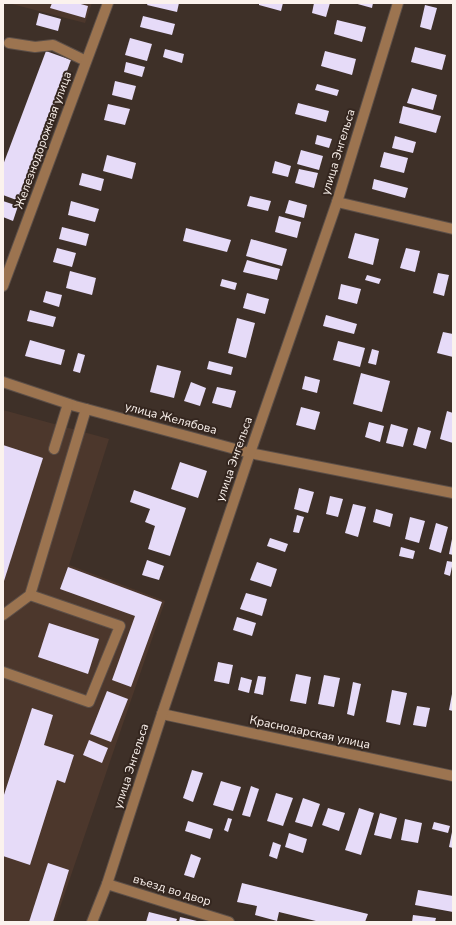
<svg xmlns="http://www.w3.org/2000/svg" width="456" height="925" font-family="'Nunito Sans',sans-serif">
  <rect width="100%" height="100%" fill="#3e3028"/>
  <g fill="#4c372c">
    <polygon points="8,3 92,3 85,23"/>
    <polygon points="3,410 109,439 69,565 165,601 55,922 3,922"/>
  </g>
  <g fill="#e6dbf8">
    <polygon points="52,3 77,3 88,6 85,18 50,8"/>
    <polygon points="148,3 179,3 177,12 147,5"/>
    <polygon points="259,3 283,3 281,11 259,5"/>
    <polygon points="314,3 330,3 326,17 312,13"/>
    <polygon points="354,3 373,3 372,8"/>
    <polygon points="425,5 437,8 431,30 420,27"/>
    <polygon points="39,13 61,19 58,31 36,25"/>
    <polygon points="143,16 175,24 172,35 140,27"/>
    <polygon points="337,20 366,27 362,42 334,34"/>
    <polygon points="130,38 152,44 147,61 125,55"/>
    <polygon points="415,47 446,55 442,70 411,62"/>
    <polygon points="165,49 184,54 182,63 163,57"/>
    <polygon points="46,51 71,60 19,201 3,195 3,165"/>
    <polygon points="325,51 356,59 352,75 321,66"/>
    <polygon points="126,62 145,67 142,77 124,72"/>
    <polygon points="115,81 136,86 132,100 112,95"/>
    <polygon points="317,84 339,90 337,96 315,90"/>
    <polygon points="412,88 437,95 433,110 407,103"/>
    <polygon points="298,103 329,111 326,122 295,114"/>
    <polygon points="108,104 130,109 125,125 104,120"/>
    <polygon points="403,106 441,116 436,133 399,123"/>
    <polygon points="317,135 332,139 329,148 315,144"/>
    <polygon points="395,136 416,142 413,153 392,148"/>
    <polygon points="301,150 323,156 319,170 297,164"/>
    <polygon points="384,152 408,158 404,173 380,167"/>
    <polygon points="107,155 136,163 132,179 103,171"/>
    <polygon points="275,161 291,166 288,177 272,173"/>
    <polygon points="299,169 318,173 314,188 295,183"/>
    <polygon points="82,173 104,179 101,191 79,185"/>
    <polygon points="374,179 408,188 405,198 372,189"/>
    <polygon points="250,196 271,201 268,211 247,206"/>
    <polygon points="289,200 307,205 304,218 285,213"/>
    <polygon points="3,201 18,206 13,221 3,217"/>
    <polygon points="71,201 99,209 95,222 68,215"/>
    <polygon points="279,216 301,222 297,238 275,232"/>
    <polygon points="62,227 89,234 86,246 59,239"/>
    <polygon points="186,228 231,240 227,252 183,241"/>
    <polygon points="355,233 379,239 373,265 348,258"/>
    <polygon points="251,239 287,249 282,266 246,256"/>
    <polygon points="57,248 76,253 72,267 53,262"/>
    <polygon points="406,248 420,251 415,272 400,268"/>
    <polygon points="247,260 280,269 277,280 243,272"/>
    <polygon points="70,271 96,278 92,295 66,288"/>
    <polygon points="438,273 449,275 444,296 433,293"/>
    <polygon points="367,275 381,279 379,284 365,280"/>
    <polygon points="222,279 237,283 235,290 220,286"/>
    <polygon points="341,284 361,289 357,304 338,299"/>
    <polygon points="46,291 62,295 59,307 43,302"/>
    <polygon points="247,293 269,299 265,314 243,308"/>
    <polygon points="30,310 56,317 53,327 27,321"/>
    <polygon points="326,315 357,324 354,334 323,326"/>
    <polygon points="237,318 255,323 246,358 228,353"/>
    <polygon points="443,332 453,334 453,357 437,353"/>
    <polygon points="30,340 65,350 61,365 25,356"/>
    <polygon points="338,341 365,348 360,367 333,360"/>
    <polygon points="372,349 379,351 376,365 368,363"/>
    <polygon points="78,353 85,355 80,373 73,371"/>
    <polygon points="209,361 233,367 231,375 207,369"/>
    <polygon points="157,365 181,371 174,398 150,392"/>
    <polygon points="361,373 390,381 382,412 353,404"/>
    <polygon points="305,376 320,380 317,393 302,389"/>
    <polygon points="191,382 206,388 200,406 184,401"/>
    <polygon points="217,387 236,391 231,408 212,403"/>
    <polygon points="301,407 320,412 315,430 296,425"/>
    <polygon points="447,411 453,413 453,443 440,439"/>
    <polygon points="369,422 384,426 380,442 365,437"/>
    <polygon points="391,424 408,429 403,447 386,443"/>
    <polygon points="418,427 431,431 426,449 413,445"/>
    <polygon points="3,445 43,458 4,581 3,581"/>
    <polygon points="180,462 207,471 198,498 171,489"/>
    <polygon points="299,488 314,492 308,513 294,509"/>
    <polygon points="134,490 186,508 170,556 148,549 155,526 145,522 150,509 130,502"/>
    <polygon points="330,496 343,499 338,517 326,514"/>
    <polygon points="353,504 366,507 358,537 345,533"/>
    <polygon points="376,509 393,514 390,527 373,522"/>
    <polygon points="297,515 304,517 299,533 293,532"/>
    <polygon points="410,517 425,521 419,543 405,539"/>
    <polygon points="436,523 448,527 441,553 429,549"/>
    <polygon points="270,538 288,544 285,552 267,546"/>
    <polygon points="452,539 453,539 453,555 449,554"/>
    <polygon points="401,547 415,551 413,559 399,556"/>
    <polygon points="147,560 164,566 159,580 142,575"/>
    <polygon points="447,561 453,562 450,576 444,574"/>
    <polygon points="257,562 277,569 271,587 250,580"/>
    <polygon points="68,567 162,602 131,687 112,680 135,616 60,589"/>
    <polygon points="246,593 267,599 262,616 240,609"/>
    <polygon points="237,617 256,623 252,636 233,630"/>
    <polygon points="49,623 99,639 88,674 38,657"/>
    <polygon points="218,662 233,665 229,684 214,681"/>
    <polygon points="296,674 311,677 306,704 290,701"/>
    <polygon points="324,675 340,678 334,707 318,704"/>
    <polygon points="258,676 266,677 263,695 254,693"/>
    <polygon points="241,677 252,680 249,693 238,690"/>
    <polygon points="353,682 361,684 354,716 347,714"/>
    <polygon points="392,690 407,693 400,725 386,722"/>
    <polygon points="107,691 128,699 111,742 90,734"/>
    <polygon points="452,694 453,695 453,711 449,710"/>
    <polygon points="417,706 430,708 426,727 413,725"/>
    <polygon points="32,708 53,715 44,745 74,755 65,783 57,780 30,865 3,856 3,798"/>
    <polygon points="89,740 108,748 102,763 83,755"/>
    <polygon points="192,770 203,773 193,802 183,798"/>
    <polygon points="221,781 241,787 233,811 213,805"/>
    <polygon points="251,786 259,789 250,817 242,815"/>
    <polygon points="276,793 293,798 283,826 267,821"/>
    <polygon points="303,798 320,804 312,827 295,822"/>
    <polygon points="328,808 345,813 339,831 322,825"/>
    <polygon points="359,808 374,813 361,855 345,850"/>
    <polygon points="380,813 397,818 391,839 374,835"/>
    <polygon points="228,818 232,819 228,832 224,830"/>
    <polygon points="405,819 422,823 418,843 401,840"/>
    <polygon points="188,821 213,829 210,839 185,831"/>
    <polygon points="434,822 450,826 448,833 432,829"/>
    <polygon points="452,832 453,832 453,848 449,847"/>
    <polygon points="289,833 307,839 303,853 285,847"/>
    <polygon points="273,842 281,845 277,859 269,856"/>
    <polygon points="191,854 201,858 194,878 184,875"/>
    <polygon points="48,863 69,870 53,922 29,922"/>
    <polygon points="242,883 368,914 365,922 320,922 279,912 277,921 255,915 257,906 237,902"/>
    <polygon points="418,890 453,896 453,912 415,905"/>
    <polygon points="149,912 177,919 176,922 146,922"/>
    <polygon points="413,915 436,918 435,922 412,922"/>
    <polygon points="180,917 197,921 197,922 179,922"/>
  </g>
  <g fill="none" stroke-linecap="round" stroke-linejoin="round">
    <g stroke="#5c4f48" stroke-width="12">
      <g id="minor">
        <polyline points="9,43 35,47 53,45 86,61"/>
        <polyline points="337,202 453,229"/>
        <polyline points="3,286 108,3"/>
        <polyline points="3,382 75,406 250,453 453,493"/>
        <polyline points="54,449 68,404"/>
        <polyline points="3,615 30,595 86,409"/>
        <polyline points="3,672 89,702 120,626 30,595"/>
        <polyline points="162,714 453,776"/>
        <polyline points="107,884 229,922"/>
        <polyline points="92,922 107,884 162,714 250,453 337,202 398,3"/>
      </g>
    </g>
    <use href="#minor" stroke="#9c7450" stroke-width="10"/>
  </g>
  <g text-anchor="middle" stroke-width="4" stroke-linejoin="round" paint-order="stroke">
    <g font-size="12" fill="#fbf2ed" stroke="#34261f">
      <text transform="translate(43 140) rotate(-70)" y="4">Железнодорожная улица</text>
      <text transform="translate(338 152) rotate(-73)" y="4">улица Энгельса</text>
      <text transform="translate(171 418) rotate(15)" y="4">улица Желябова</text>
      <text transform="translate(234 459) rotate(-71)" y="4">улица Энгельса</text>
      <text transform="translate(310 732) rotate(12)" y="4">Краснодарская улица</text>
      <text transform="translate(131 766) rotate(-72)" y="4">улица Энгельса</text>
      <text transform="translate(172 890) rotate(17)" y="4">въезд во двор</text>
    </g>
  </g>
  <rect width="456" height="925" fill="none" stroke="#fbf2ed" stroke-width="8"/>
</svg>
